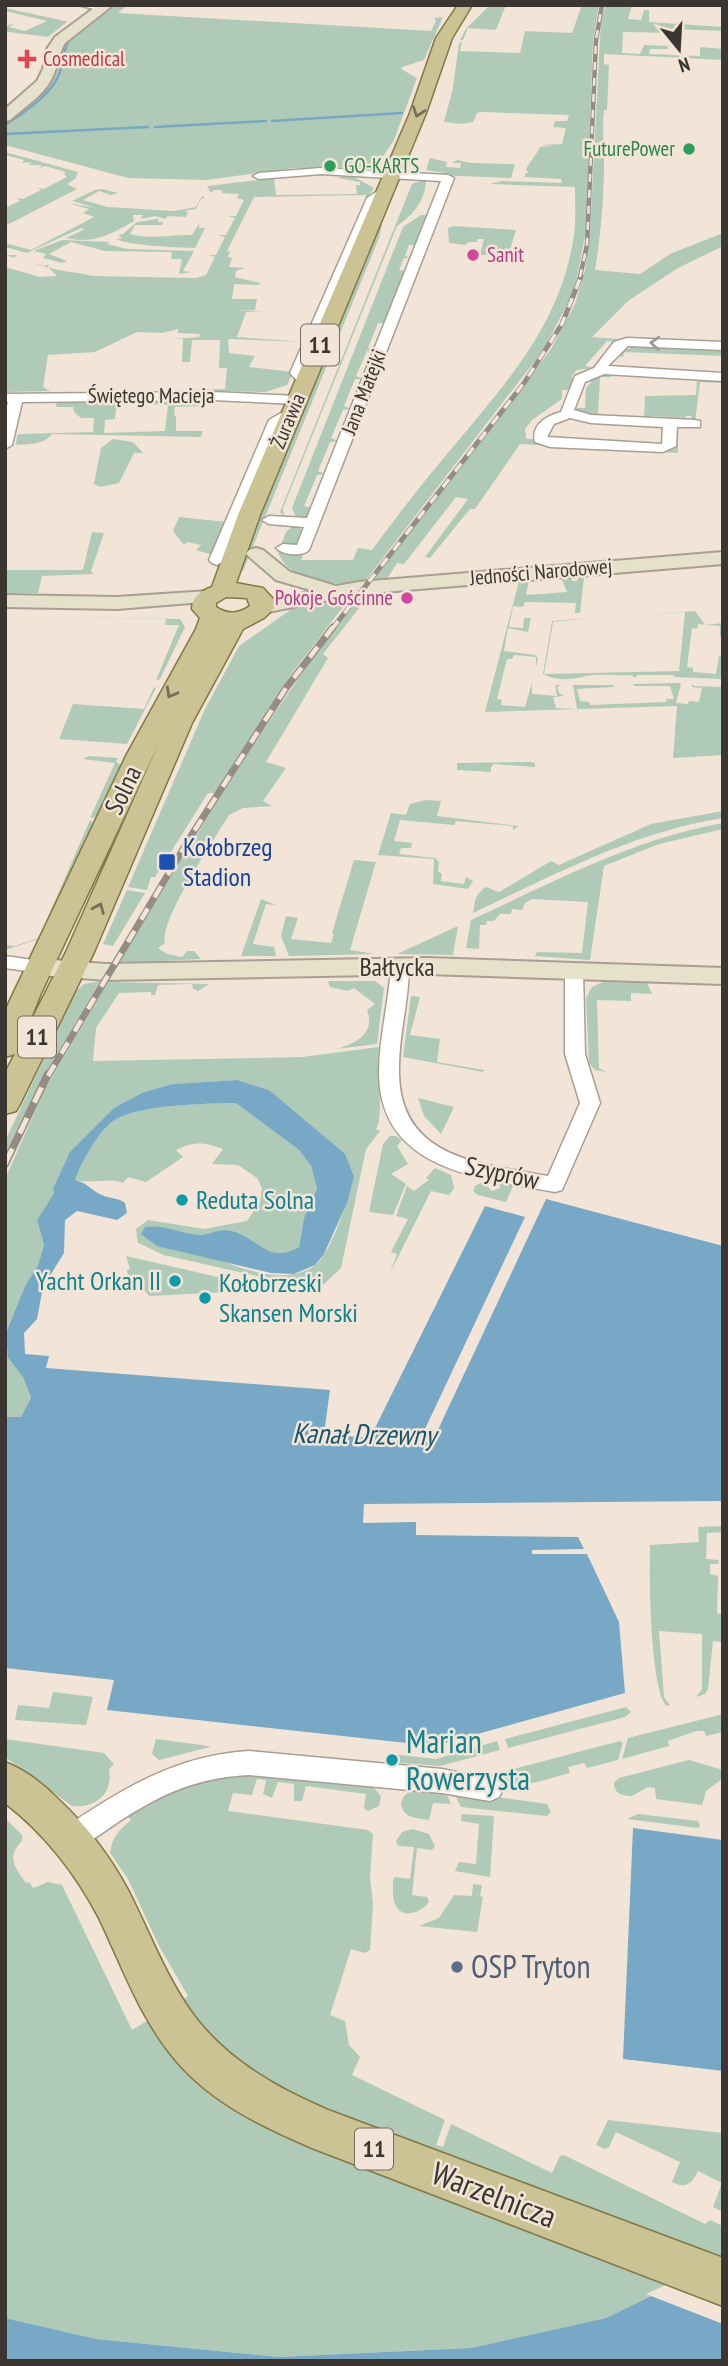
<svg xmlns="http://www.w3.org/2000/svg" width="728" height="2366" font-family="'PT Sans Narrow',sans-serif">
  <rect width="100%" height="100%" fill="#f2e5d7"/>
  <g fill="#afcab6">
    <polygon points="118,5 128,5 118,13 431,31 436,21 434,18 443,17 424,60 402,67 401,69 417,78 394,140 380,161 362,167 294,168 206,180 128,178 5,145 5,121 30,101 61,43 101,14"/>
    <polygon points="490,5 506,5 496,30 468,28 463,40 460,40 466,29"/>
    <path d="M582,5h17l-6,35 -7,190 -11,59 -31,60 -178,231c-28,8 -74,4 -88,-27l8,-21 8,-7 9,5 -4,13 -4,3 9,6 -3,8h52l5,-12 14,2c27,-37 56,-74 86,-109 53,-64 103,-119 116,-206 2,-15 1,-32 1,-48l-85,-3 11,-3 61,2 -1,-4 -37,-2 2,-4 3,-1 -3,-2c3,-8 10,-14 14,-23l13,-1 -12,-1 21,-1 4,-16 -13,-1 2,-6h12l2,-6 -88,-3 -4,1 -4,9 -11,2 -18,-2 9,-34 6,-45 3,-1 -2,9 60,2 5,-22 47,2z"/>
    <path d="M606,5h26l-4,14 13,1 3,-10h5v12l74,5v17l-1,-13 -48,-2 -1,4 -50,-1 -1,21 18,1 4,-9 24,1v3h-18l-1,5 51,2v-9l23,2v11l-119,-6v10l5,1 -2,45h-3c-2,17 0,33 0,50 0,36 -3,74 -9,110l45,4 30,-20 53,-21v13l-45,22 -50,33 -36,36 26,2 -3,3 -8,-1 -22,25 8,2 -16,2 -6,7 4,1 -7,12h-6v9l-30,21 -7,9 1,10h9l1,5 136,6v-24l23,2h-17v25l-158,-9 -45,65h-5l-40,49 -5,-1 43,-58 -12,-2 -52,67 -7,-1 -10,16 -15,1 179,-231 24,-45 10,-34 5,-39 11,-211z"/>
    <polygon points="5,8 65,21 68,21 48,37 9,32 5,31 8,25 14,24 9,27 25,31 47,21 5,11"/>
    <polygon points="5,152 78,172 75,179 67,184 77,189 5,226 5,208 20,201 17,198 23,199 41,190 38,188 44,189 67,177 64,174 66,172 45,166 39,168 42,165 28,165 32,162 22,163 24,160 5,155"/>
    <polygon points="430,158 447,162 446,167 460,168 461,163 452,163 457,160 471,163 515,164 511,178 437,175 445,173 426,170"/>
    <path d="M344,176l10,1 20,11 -9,12 1,-5 -112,2 -27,54 3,1 -2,5 4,1 -3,9 16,1 -9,3 -1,6 25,6 -1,2 -25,-1 -2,15h25l-2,11h-23l34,1 -20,1 -9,25 68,5 -77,-3 1,14 26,3 -6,11 44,5 -6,13 -22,7 -85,-2 45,-1 2,-21h-8l1,-28h-28l-2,22h-8l1,-23h-10l26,-2 1,-3 -22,-1v-4l-16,4 -25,-1 -42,20 -47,3 -5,32 7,4 -45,1v-125l35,10 17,-1 -8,-8 -44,-13h12l-3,3 30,8 6,-2 -3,3c16,5 31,5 46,9l103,2 10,-3 9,-18 -7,-2h8l9,-18 -7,-2h8l9,-17 -7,-2h8l8,-16 -7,-2 2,-4 -17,-1v-3h-8l-3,3 -4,-7 67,-8 2,17 81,-1 -1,-9h4v-3l-23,-4z"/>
    <path d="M426,179c0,21 -13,36 -29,47l-114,282 1,9 -4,-5 132,-328z"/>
    <path d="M102,189l16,4 -7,2 -12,-4 -16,9 25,7 65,4 23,-4 6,-11 3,2 -4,1 -5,10 -12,2 4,1 -2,5 -18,-1 -3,3 -10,-3 -15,3 3,-4h-10l1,6c-24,14 -40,23 -68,17l19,-9 -4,-1 -54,25 -22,-6v-4l26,7 63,-33 -11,-4 6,-4 -21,-6 29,5 -25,-7 23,-11z"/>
    <polygon points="384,215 379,238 243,571 235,571"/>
    <polygon points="421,215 429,215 417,245 409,245 405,256 411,258 404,258 399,270 406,271 385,323 378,323 368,348 375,350 367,351 356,376 363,379 355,379 344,406 351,409 343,410 331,438 338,441 330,442 318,471 325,474 317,475 304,506 312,508 309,515 297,519 292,508 403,227"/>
    <path d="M158,219v3h5l-1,3h-27l-5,9c20,6 41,0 62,1l7,-11v4h15h-9l-10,20c-12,0 -72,-3 -78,-9l5,-1 -4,-3 5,-1 14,-12z"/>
    <polygon points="453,226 516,230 507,260 498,260 500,255 509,253 505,250 498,251 498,255 480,255 484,239 477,239 477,242 469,242 465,245 449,243 448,228"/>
    <polygon points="62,240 110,242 107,244 127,249 194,251 183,271 191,272 179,274 182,259 171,259 172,252 105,251 71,242 49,254 67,261 62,263 43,258 46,254 34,251"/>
    <polygon points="630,346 718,351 719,347 723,356 624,352 623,357 616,356 624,349 630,349"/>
    <path d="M607,373l5,4h-12l-2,39c-9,0 -17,0 -22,-8h9l1,-20 6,-7 -7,-2z"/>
    <polygon points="723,379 723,383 700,382 695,422 692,422 691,416 686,416 685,422 684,418 651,416 651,420 644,420 645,396 696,395 697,380"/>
    <path d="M57,401h60l-2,18 -10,1 -1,13 61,-2 3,-26 -43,-2 -1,-2 77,1v4l-26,1 -1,8 2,1v15h27l-2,6 -149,-3c-8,11 -24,10 -36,11l1,-10 4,-1 72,-2 1,-14h-13l-7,-6 -1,-5h-17z"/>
    <polygon points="113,439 133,442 143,453 134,453 119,483 100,487 94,484 101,448"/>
    <polygon points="179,517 227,522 213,555 196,550 201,545 187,542 184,545 173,531"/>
    <polygon points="92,532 104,533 91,571 93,574 42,576 38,593 5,593 5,570 83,570"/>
    <polygon points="578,576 584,577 580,613 565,613 575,613 576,603 525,602 523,607 513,606 509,627 523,628 524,618 531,618 528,632 508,628 504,651 535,655 538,658 536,667 536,657 514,655 512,659 507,659 497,699 502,700 501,705 525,707 532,683 532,694 557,696 555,685 561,685 557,687 559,693 564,696 553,697 556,708 577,709 573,685 614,685 614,687 577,689 580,701 589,702 590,705 666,702 666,699 674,699 670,686 634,686 633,684 678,683 681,684 676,703 688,704 689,701 699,702 702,688 692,687 692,684 694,686 723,687 723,755 673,758 677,706 485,712 519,581 529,580 526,595 567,592 561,578 572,577 572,581 577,581"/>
    <path d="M371,593l-48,61 5,4 -62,104 20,6 -23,33 9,5 -29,2 -14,7c-14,23 -70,106 -64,128l-7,5 9,6 15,3 5,-6h7l7,8 -82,4c76,-126 151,-253 242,-369z"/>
    <polygon points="353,594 292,673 215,793 208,793 155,877 151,877 147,890 128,887 205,709 239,646 300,603"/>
    <path d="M695,611l10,14 18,-2v15l-3,-2v-10l-22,-2 -1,5 -5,-1 -5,39 6,1v4l23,2 3,-18h4l-2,23 -46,-2 -2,-2h-36l-1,3 -5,-3c-14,1 -31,-2 -45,1 -12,3 -29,6 -43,-2l9,-53 38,-3 -37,4 -9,52 135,-3 6,-59 -74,5z"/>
    <polygon points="21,616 180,619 185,627 160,679 156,680 179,625 165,625 166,619"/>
    <polygon points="154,687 156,688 127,744 59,739 73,704 144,709"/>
    <polygon points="89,756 118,758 116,761 121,766 96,817 90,818 115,763 83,759"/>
    <polygon points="457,763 530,762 535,763 535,767 494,764 491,767 491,772 457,770"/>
    <polygon points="425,800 441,801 437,816 519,826 513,830 513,826 456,821 454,825 400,820 394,841 412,843 411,848 401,848 399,854 435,858 439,862 438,871 442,874 441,881 464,884 466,877 473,881 468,889 433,884 434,859 378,855 391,813 406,815 410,804"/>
    <path d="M723,811v7c-90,14 -169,57 -250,95 3,-15 1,-17 13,-26l13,5 52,-31 8,4 92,-41z"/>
    <polygon points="90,820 94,823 39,939 5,950 5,945 15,946 39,938"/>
    <path d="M723,823v6l-64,15 -55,22 -14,94 -55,-4 2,-4 45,1 6,-51 -56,-3 -7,4 -3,7 -10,-1 -1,5h-11l-6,7h-7l-1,4h-6l-1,24 -13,-1 5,-28c84,-39 163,-81 252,-97z"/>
    <polygon points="354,860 376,862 350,950 375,954 289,956 281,936 286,916 298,918 291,939 331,943 334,934 332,933"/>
    <polygon points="127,890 145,893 113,946 103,944"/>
    <polygon points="261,899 276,905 266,904 253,944 274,947 276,956 241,956"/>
    <polygon points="458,926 453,955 397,954"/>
    <polygon points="100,981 38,1086 5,1154 7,1137 76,991 84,984"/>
    <path d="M328,981h47l9,7 -7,56 -41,5c19,-5 40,-16 31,-39l8,-6 -21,-16 -6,3 -18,-4z"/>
    <path d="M108,982l101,2 -11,7 -5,-2 -1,-5 -34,1 -3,10h-4v-3l-32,1 -23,35 -3,33 209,-4 77,-10c-2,20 5,71 -3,82l4,2 -14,18 -25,119 -17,16 -23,2 -137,-31 -26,-12 -2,-14 12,-9 56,9 43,-8 13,-19 2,-14 -5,-10 -19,-13 -26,-1 11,-15c-19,-7 -29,-8 -47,1l7,7 -37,25 -18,-5 -5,6c-14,-6 -32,1 -48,-3 7,-19 21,-47 38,-59 26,-17 92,-17 123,-18l63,47 12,16 6,21 -13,31 -5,29 -11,6 -14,1 -44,-23 -32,4 -47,-9c39,19 121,70 163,40 18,-13 34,-67 40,-89l-85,-87 -32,-10 -64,4 -59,24 -61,81 1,4 -17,27 7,25 -6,20 -12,19 -18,74 15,19 8,22 -10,18h-16v-238l41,-92z"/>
    <polygon points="603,982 647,983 652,994 631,993 631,1001 597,1000 599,1068 606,1072 595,1070 589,1063 586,998 592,987"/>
    <polygon points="411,996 420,997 410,1035 440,1039 437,1062 484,1070 483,1072 403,1057"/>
    <polygon points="418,1098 454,1107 441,1134 424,1116"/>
    <polygon points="390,1136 396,1136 402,1140 397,1146 408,1164 391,1174 406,1184 393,1215 369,1212 383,1144"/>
    <polygon points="435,1168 451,1175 454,1188 449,1195 431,1191 390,1273 397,1254 391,1252 408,1219 396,1216 407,1186 414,1191 429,1180 426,1178"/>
    <polygon points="499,1179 515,1182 506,1202 478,1195 473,1191 475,1186 483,1182 492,1191 500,1188"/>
    <polygon points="126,1256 222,1278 228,1282 229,1292 149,1296 137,1281 128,1276 127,1270 130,1269"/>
    <path d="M723,1526v6l-16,1 -1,26 13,1 -1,4h-8v10l8,2 -1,37 6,2v27l-10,-1 -5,48 -3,5 -9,3 6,-8v-55l-43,-3 5,66 6,8 -3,1c-17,-14 -18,-134 -17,-161l49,-3 -1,-15z"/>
    <polygon points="53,1692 93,1697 86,1725 15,1720 18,1705 49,1708"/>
    <polygon points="626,1707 631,1712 625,1717 508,1748 505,1739"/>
    <polygon points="723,1714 723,1732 706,1736 704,1731 696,1731 668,1741 669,1746 622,1759 628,1738"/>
    <path d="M5,1739l99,14 10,11 -5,5c5,24 -14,40 -37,37l-67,-49z"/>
    <polygon points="156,1739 209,1746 210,1747 159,1760 152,1754"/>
    <polygon points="497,1741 500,1750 440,1766 389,1762 391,1754 436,1759"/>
    <path d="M620,1741l3,2 -5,17 -31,8 -3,-5 -16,4 2,6c-25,6 -60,21 -85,6l2,-3z"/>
    <path d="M689,1760l34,10v8l-17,13 -4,14 -46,-6 -1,-11 -7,-1 -16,9c-9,0 -18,-2 -18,-13l5,-5z"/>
    <path d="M240,1775l104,5 27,5 10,11 -2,10 -11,5 -4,-3 2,-14 -60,-8 -4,15h-8v-17l-16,-2 -6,16 -9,-4 3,-14 -9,-1 -5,16 -19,-2 -5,18 140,19 5,4 -3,42 3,29 -3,45 -5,3 -14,-4 -21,66 15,6 4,24 11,12 -8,18 93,45 -9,25 7,2 8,-23 101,49 8,-17 4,-1 141,69 5,-4 13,6v35l-117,57 -135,30 -192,9 -183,-18 -91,-21v-500l17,17v6c-16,16 -7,27 4,42l3,-1 4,6 15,-6 14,3 70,145 56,-34 -29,-50 -31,-67 -18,-26c2,-16 9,-23 21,-33l-4,-5 58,-32z"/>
    <path d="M411,1790h34l6,14 -18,-1 -4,17c-12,-2 -25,-1 -28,-16l3,-8z"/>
    <polygon points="453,1791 547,1804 551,1812 547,1816 461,1807"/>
    <polygon points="462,1814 494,1816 490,1877 455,1871 459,1862 476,1864 479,1824 461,1821"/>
    <polygon points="638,1814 698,1821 700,1825 698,1828 627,1819"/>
    <path d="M413,1829l16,5 6,12 -3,4 -15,-2 -5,47 15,2 2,5c-7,10 -27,19 -34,2 -3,-6 -2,-16 -2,-24l2,-3 15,2 4,-32 -16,-1 -2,-5 6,-9z"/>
    <polygon points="473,1884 482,1885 480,1896 483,1897 477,1932 419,1926 439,1918 454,1895 472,1896"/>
    <path d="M608,2120l115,13v79l-10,-5 9,-24 -24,-12c-6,13 -12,18 -26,11l8,-20 -64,-30 -7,15 -4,2 -9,-4z"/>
  </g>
  <g fill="#77a9c6">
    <path d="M237,1080l32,10 76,64 9,23 -7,26 -23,51 -9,11 -21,9 -23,-1 -114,-27 -16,-12 4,-7c17,-3 36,6 54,8 10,0 21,-7 32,-4 28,7 37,34 68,16l5,-29 13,-30 -6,-22 -12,-16 -63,-47c-31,1 -97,1 -123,18 -16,12 -31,40 -38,59 15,4 16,11 27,15 8,4 15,2 23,8l2,10 -10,7 -40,-9 -12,9 -1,33 -21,34 -6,32 -13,14 1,21 24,2 -3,12 284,22 -6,44 46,4 115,-232 40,11 -101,214 12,3 110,-235 177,47v255l-359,3 -1,19 53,-1v13l162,2 6,12 -52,1v4h55l32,68 6,71 -191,53 -327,-36 7,-30 -109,-12v-251h16l10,-19 -8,-21 -15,-19 -2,-25 20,-49 12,-19 6,-20 -7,-25 17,-27 -1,-4 17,-37 44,-44 28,-15 31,-9z"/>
    <polygon points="633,1828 723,1840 723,2071 623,2059"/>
    <polygon points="723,2261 723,2361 5,2361 5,2318 96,2339 279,2357 471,2348 606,2318"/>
  </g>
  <polygon fill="#f2e5d7" points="723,2258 723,2324 646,2294"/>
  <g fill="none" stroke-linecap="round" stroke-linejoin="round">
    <g stroke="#77a9c6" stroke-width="2.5">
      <polyline points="90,22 102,14"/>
      <polyline points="272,121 402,113"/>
      <path d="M5,125c19,-13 47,-30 55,-53 4,-12 3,-24 11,-36"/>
      <polyline points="155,127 266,121"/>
      <polyline points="5,134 148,127"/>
    </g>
    <g stroke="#a99e91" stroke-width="3">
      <g id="street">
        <polygon points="78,5 103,5 107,8 102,11"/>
        <path d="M321,168l127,7 6,3 -145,372c-7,7 -26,5 -33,-2l7,-4 14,1 7,-18 -35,-3 -7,-4 7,-4 38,2 134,-337 -120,-7 -62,5 -6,-3 6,-3z"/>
        <polygon points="382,188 392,190 378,200 304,372 312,381 310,384 300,384 290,373 367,198"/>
        <path d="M627,338l96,4v8l-95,-4 -20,20 115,7v8l-119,-7 -19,8 -11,28 17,5 104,5 5,1v6h-23l-1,19 -13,6 -113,-5 -15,-5c-4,-17 11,-26 26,-30l14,-36 19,-8 20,-26zM570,418l21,5 72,4 -1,17 -115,-7 7,-13z"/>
        <polygon points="212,392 297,396 304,400 297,404 212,400 22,402 12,445 5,449 5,415 8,402 5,402 5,394"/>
        <polygon points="293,406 300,410 282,422 225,560 217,565 212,563 209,560 269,420"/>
        <polygon points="5,956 40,961 49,967 40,973 5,968"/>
        <path d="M400,960l9,6c0,36 -11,71 -10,107 1,86 82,91 149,103l32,-73 -15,-49v-82l2,-4h14l2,4 2,82 15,49 -38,87 -7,2c-75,-14 -175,-21 -176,-119 0,-36 10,-71 12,-107z"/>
        <path d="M249,1751l193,18 57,12 4,8 -4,8 -9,4 -48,-8 -193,-18c-70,3 -113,34 -168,73l-10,3 -10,-3 -4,-9 4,-9c59,-40 115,-75 188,-79z"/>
      </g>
    </g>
    <g stroke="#a99e91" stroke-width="4">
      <g id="secondary">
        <path d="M98,5h15l-48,38c-7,11 -7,25 -14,37 -8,16 -28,28 -41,40l-5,1v-12l32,-28 6,-12 4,-20 8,-12z"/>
        <polygon points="256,548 263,550 290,572 336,586 359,582 723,552 723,564 359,594 263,613 256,611 253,607 256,603 314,591 276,580 246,554 249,550"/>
        <polygon points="208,591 215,593 218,597 215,601 117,609 5,607 5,595 117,597"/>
        <polygon points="427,958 723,968 723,984 427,974 106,980 40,975 31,973 27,967 31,961 40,959 106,964"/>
      </g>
    </g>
    <g stroke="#837843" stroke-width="3">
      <g id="primary">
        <path d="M458,5h14l-20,33 -26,75 -166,402 -24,68 27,5 11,12v8l-10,10 -21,11 -51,94 -98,229 -74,152 -4,7 -11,3v-41l10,-19 -10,3v-46l121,-255 70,-127 4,-11 -8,-9c0,-12 9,-18 20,-22l26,-72 172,-402 26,-75zM226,597l21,1 3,8c-11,8 -22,9 -34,1v-4zM159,743l-93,209 -41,81 16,-40z"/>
        <path d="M5,1762c20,8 37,21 52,36 29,27 53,58 71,92 22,43 38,88 67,127 34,44 82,71 133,93l395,148v48l-411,-158c-49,-21 -98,-44 -134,-85 -37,-42 -55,-95 -79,-145 -23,-44 -54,-84 -94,-115z"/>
      </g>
    </g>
    <use href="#street" fill="#fff" fill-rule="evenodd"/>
    <use href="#secondary" fill="#e6e1ca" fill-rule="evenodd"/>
    <use href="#primary" fill="#ccc394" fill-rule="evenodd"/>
    <g stroke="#958c83" stroke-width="4.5">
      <polyline id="rail-far3" points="580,277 587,245 596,40 602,5"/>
    </g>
    <g stroke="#958c83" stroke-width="5">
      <polyline id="rail-far2" points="332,629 524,383 562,324 581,276"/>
    </g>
    <g stroke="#958c83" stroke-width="7">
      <polyline id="rail-far1" points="48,1076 191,836 286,688 333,627"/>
    </g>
    <g stroke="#958c83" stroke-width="8">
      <polyline id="rail" points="5,1164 48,1074"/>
    </g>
    <use href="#rail-far3" stroke="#f2e5d7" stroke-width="2.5" stroke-dasharray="8" stroke-linecap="butt"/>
    <use href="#rail-far2" stroke="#f2e5d7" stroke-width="3.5" stroke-dasharray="10" stroke-linecap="butt"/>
    <use href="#rail-far1" stroke="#f2e5d7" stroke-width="4.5" stroke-dasharray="13" stroke-linecap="butt"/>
    <use href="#rail" stroke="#f2e5d7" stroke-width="5" stroke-dasharray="17" stroke-linecap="butt"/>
  </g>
  <defs><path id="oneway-chevron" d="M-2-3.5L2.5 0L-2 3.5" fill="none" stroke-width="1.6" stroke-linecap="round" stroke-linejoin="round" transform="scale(1.75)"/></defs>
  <g stroke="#756e59">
    <use href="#oneway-chevron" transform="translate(418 112) rotate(110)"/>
    <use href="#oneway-chevron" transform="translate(171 693) rotate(119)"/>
    <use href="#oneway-chevron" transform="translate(99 908) rotate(-67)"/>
  </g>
  <use stroke="#9d9a98" href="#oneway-chevron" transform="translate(655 343) rotate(-177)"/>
  <path fill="#e0444e" stroke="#f2e5d7" stroke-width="2.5" d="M23.5 48.5h7v7h7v7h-7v7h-7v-7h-7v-7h7z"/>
  <g fill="#2e9e5b" stroke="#f2e5d7" stroke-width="2.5">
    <circle cx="689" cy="149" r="7"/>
    <circle cx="330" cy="166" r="7"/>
  </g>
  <g fill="#d1479c" stroke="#f2e5d7" stroke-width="2.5">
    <circle cx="473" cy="255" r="7"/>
    <circle cx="407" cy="598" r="7"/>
  </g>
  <rect fill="#1a4fb4" stroke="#f2e5d7" stroke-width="2.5" x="158" y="853" width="18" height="18" rx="3.5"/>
  <g fill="#0f9aa8" stroke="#f2e5d7" stroke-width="2.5">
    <circle cx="182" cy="1200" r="7"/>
    <circle cx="175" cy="1281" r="7"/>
    <circle cx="205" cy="1298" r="7"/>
    <circle cx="392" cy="1760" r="7"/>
  </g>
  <circle fill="#5c6f8a" stroke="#f2e5d7" stroke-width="2.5" cx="457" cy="1967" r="7"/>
  <g text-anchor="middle" stroke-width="5" stroke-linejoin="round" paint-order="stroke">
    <g font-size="21" fill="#be3a42" stroke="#f2e5d7" text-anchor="start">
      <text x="43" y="66">Cosmedical</text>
    </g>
    <g font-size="21" fill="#27864d" stroke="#f2e5d7" text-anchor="end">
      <text x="675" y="156">FuturePower</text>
      <text x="344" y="173" text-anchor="start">GO-KARTS</text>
    </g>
    <g font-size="21" fill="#b23c85" stroke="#f2e5d7" text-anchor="start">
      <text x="487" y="262">Sanit</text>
      <text x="393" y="605" text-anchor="end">Pokoje Gościnne</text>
    </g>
    <g font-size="21" fill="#3b3631" stroke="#f2e5d7">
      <text transform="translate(364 392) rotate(-69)" y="7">Jana Matejki</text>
      <text x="151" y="403">Świętego Macieja</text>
      <text transform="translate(288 421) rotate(-67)" y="7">Żurawia</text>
      <text transform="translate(541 572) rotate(-5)" y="7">Jedności Narodowej</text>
    </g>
    <g fill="#f2e5d7" stroke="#726a63" stroke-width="2">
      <rect x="301" y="324.5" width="38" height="41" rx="5"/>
      <rect x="18" y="1016.5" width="38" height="41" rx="5"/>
      <rect x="355" y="2128.5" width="38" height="41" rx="5"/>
    </g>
    <g font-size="24" font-weight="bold" fill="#3b3631">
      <text x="320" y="353">11</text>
      <text x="37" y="1045">11</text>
      <text x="374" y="2157">11</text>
    </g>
    <g font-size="26" fill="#3b3631" stroke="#f2e5d7">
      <text transform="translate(123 790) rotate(-64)" y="9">Solna</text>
      <text x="397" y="976">Bałtycka</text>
      <text transform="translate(502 1173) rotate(12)" y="9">Szyprów</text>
    </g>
    <g font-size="26" fill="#164399" stroke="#f2e5d7" text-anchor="start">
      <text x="183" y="856">Kołobrzeg<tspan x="183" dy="30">Stadion</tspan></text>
    </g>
    <g font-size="26" fill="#0d838f" stroke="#f2e5d7" text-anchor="start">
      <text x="196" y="1209">Reduta Solna</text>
      <text x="161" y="1290" text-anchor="end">Yacht Orkan II</text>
      <text x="219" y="1292">Kołobrzeski<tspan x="219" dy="30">Skansen Morski</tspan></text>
    </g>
    <g font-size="28" font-style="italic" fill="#165673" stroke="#f2e5d7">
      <text transform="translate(364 1434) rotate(1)" y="10">Kanał Drzewny</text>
    </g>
    <g font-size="32" fill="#0d838f" stroke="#f2e5d7" text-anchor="start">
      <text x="406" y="1753">Marian<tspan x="406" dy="37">Rowerzysta</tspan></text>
    </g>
    <g font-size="32" fill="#4e5e75" stroke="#f2e5d7" text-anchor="start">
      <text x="471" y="1978">OSP Tryton</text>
    </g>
    <g font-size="32" fill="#3b3631" stroke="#f2e5d7">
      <text transform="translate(494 2195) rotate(21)" y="11">Warzelnicza</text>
    </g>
  </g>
  <rect width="728" height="2366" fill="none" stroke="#3b3631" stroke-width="14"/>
  <g transform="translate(679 49) rotate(162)" stroke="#f2e5d7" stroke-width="5" paint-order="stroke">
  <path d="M0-5L12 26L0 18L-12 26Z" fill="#3b3631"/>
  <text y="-10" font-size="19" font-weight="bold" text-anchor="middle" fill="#3b3631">N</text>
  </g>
</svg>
